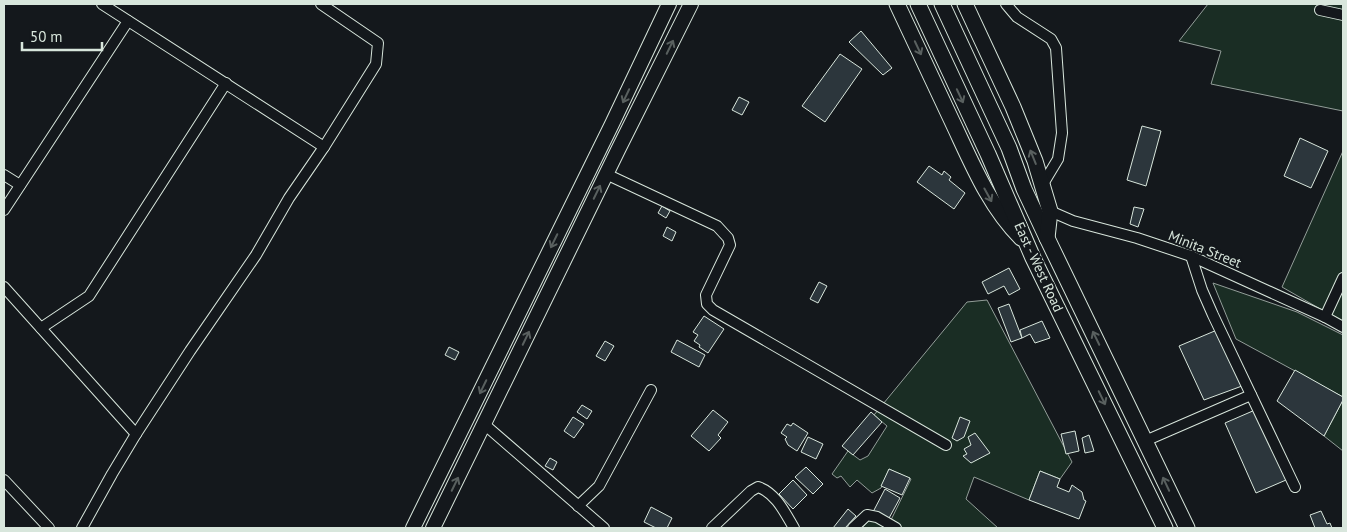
<svg xmlns="http://www.w3.org/2000/svg" width="1347" height="532" font-family="'PT Sans',sans-serif">
  <rect width="100%" height="100%" fill="#14181c"/>
  <g fill="#1a2d24" stroke="#939e99">
    <polygon points="1208,4 1343,4 1343,111 1211,84 1221,51 1179,41"/>
    <polygon points="1343,151 1343,322 1282,287"/>
    <polygon points="1213,283 1297,312 1343,335 1343,397 1236,339"/>
    <polygon points="987,300 1072,462 1060,479 1040,471 1029,500 974,477 966,499 998,528 862,528 874,515 890,522 911,479 889,469 881,488 872,493 857,480 850,487 841,476 837,478 832,474 848,451 860,460 868,456 887,426 874,415 967,302"/>
    <polygon points="1343,400 1343,451 1324,436"/>
  </g>
  <g fill="#2c363c" stroke="#d8e6dc">
    <polygon points="861,31 892,68 883,75 849,42"/>
    <polygon points="840,54 862,69 825,122 802,106"/>
    <polygon points="739,97 749,102 742,115 732,110"/>
    <polygon points="1142,126 1161,131 1146,186 1127,180"/>
    <polygon points="1300,138 1328,151 1311,188 1284,176"/>
    <polygon points="929,166 942,175 944,171 951,177 949,180 965,193 954,209 917,182"/>
    <polygon points="662,206 670,211 666,218 658,213"/>
    <polygon points="1134,207 1144,209 1138,227 1130,224"/>
    <polygon points="667,227 676,232 672,241 663,236"/>
    <polygon points="1009,268 1020,289 1009,295 1004,286 988,294 982,282"/>
    <polygon points="819,282 827,286 818,303 810,299"/>
    <polygon points="1009,304 1022,338 1011,342 998,308"/>
    <polygon points="704,316 724,329 708,353 699,347 700,345 694,341 698,335 693,332"/>
    <polygon points="1042,321 1050,338 1035,343 1030,334 1022,338 1020,330"/>
    <polygon points="1217,330 1242,386 1204,400 1179,346"/>
    <polygon points="677,340 705,355 699,367 671,352"/>
    <polygon points="605,341 614,346 605,361 596,356"/>
    <polygon points="449,347 459,352 455,360 445,355"/>
    <polygon points="1295,370 1343,397 1343,400 1324,436 1277,401"/>
    <polygon points="582,405 592,411 587,419 577,412"/>
    <polygon points="713,410 728,422 718,435 721,438 709,451 691,436"/>
    <polygon points="1255,410 1286,480 1256,493 1225,423"/>
    <polygon points="871,412 882,422 853,455 842,446"/>
    <polygon points="573,417 584,424 574,438 564,431"/>
    <polygon points="960,417 970,421 964,437 957,441 952,438"/>
    <polygon points="793,423 808,433 797,451 788,445 785,439 787,437 781,433 787,424 791,426"/>
    <polygon points="1075,431 1079,451 1066,454 1061,434"/>
    <polygon points="975,433 990,453 971,463 963,456 967,454 964,449 971,445 968,437"/>
    <polygon points="1089,435 1094,451 1085,453 1082,438"/>
    <polygon points="808,437 823,444 816,459 801,452"/>
    <polygon points="550,458 557,462 553,470 545,466"/>
    <polygon points="806,467 823,484 813,494 795,477"/>
    <polygon points="889,469 910,478 902,495 881,486"/>
    <polygon points="1040,471 1060,479 1057,487 1069,492 1072,485 1082,492 1084,500 1086,501 1079,519 1029,500"/>
    <polygon points="793,480 807,495 793,509 779,494"/>
    <polygon points="885,489 900,498 888,520 873,512"/>
    <polygon points="651,507 672,518 667,528 656,528 644,522"/>
    <polygon points="848,509 856,516 845,528 833,528"/>
    <polygon points="1321,511 1327,524 1330,523 1332,528 1315,528 1310,515"/>
  </g>
  <g fill="none" stroke-linecap="round" stroke-linejoin="round">
    <g stroke="#d8e6dc" stroke-width="12">
      <g id="street">
        <polyline points="102,4 324,147"/>
        <polyline points="1006,4 1017,17 1051,39 1056,48 1062,133 1058,159 1043,184"/>
        <polyline points="1320,10 1343,15"/>
        <polyline points="606,174 717,226 728,238 730,245 706,295 707,304 713,310 946,445"/>
        <polyline points="4,175 20,185"/>
        <polyline points="4,210 128,21"/>
        <polyline points="1050,211 1073,221 1137,238 1191,256 1325,317 1343,327"/>
        <polyline points="1191,256 1202,290 1213,315 1295,487"/>
        <polyline points="4,287 136,434"/>
        <polyline points="1325,317 1343,278"/>
        <polyline points="41,328 89,296 226,83"/>
        <polyline points="484,424 604,528"/>
        <polyline points="1145,441 1251,395"/>
        <polyline points="4,480 49,528"/>
        <polyline points="578,506 599,486 651,390"/>
        <polyline points="82,528 112,474 136,434 190,351 256,255 289,198 324,147 376,64 378,43 321,4"/>
        <path d="M712,528l39,-37 7,-4c18,6 27,26 36,41"/>
        <polyline points="853,528 867,515 877,517 896,528"/>
      </g>
    </g>
    <g stroke="#d8e6dc" stroke-width="16">
      <g id="secondary">
        <polyline points="413,528 612,124 669,4"/>
        <polyline points="433,528 618,150 691,4"/>
      </g>
    </g>
    <g stroke="#d8e6dc" stroke-width="17">
      <g id="primary">
        <path d="M897,4c18,38 36,77 54,115 20,42 37,86 70,119"/>
        <polyline points="918,4 988,154 1033,258 1165,528"/>
        <polyline points="942,4 1009,148 1024,189 1047,238 1187,528"/>
        <polyline points="965,4 1013,107 1035,161 1050,211 1047,238"/>
      </g>
    </g>
    <use href="#street" stroke="#14181c" stroke-width="10"/>
    <use href="#secondary" stroke="#14181c" stroke-width="14"/>
    <use href="#primary" stroke="#14181c" stroke-width="15"/>
  </g>
  <defs><path id="oneway-shaft" d="M-6 0H5M1.5-3L5.5 0L1.5 3" fill="none" stroke-width="1.6" stroke-linecap="round" stroke-linejoin="round" transform="scale(1.25)"/></defs>
  <g stroke="#59605f">
    <use href="#oneway-shaft" transform="translate(670 47) rotate(-64)"/>
    <use href="#oneway-shaft" transform="translate(918 48) rotate(65)"/>
    <use href="#oneway-shaft" transform="translate(626 96) rotate(115)"/>
    <use href="#oneway-shaft" transform="translate(960 96) rotate(65)"/>
    <use href="#oneway-shaft" transform="translate(1033 157) rotate(-112)"/>
    <use href="#oneway-shaft" transform="translate(597 192) rotate(-64)"/>
    <use href="#oneway-shaft" transform="translate(988 195) rotate(61)"/>
    <use href="#oneway-shaft" transform="translate(554 241) rotate(116)"/>
    <use href="#oneway-shaft" transform="translate(526 338) rotate(-64)"/>
    <use href="#oneway-shaft" transform="translate(1096 338) rotate(-116)"/>
    <use href="#oneway-shaft" transform="translate(483 387) rotate(116)"/>
    <use href="#oneway-shaft" transform="translate(1102 398) rotate(64)"/>
    <use href="#oneway-shaft" transform="translate(455 484) rotate(-64)"/>
    <use href="#oneway-shaft" transform="translate(1166 484) rotate(-115)"/>
  </g>
  <g text-anchor="middle" stroke-width="4" stroke-linejoin="round" paint-order="stroke">
    <g font-size="14" fill="#d8e6dc" stroke="#14181c">
      <text transform="translate(1205 249) rotate(22)" y="5">Minita Street</text>
      <text transform="translate(1039 267) rotate(65)" y="5">East - West Road</text>
    </g>
  </g>
  <rect width="1347" height="532" fill="none" stroke="#d8e6dc" stroke-width="10"/>
  <path d="M22 42v8h80v-8" fill="none" stroke="#d8e6dc" stroke-width="2.5"/>
  <text x="30" y="42" font-size="15" fill="#d8e6dc" stroke="#14181c" stroke-width="4" paint-order="stroke">50 m</text>
</svg>
